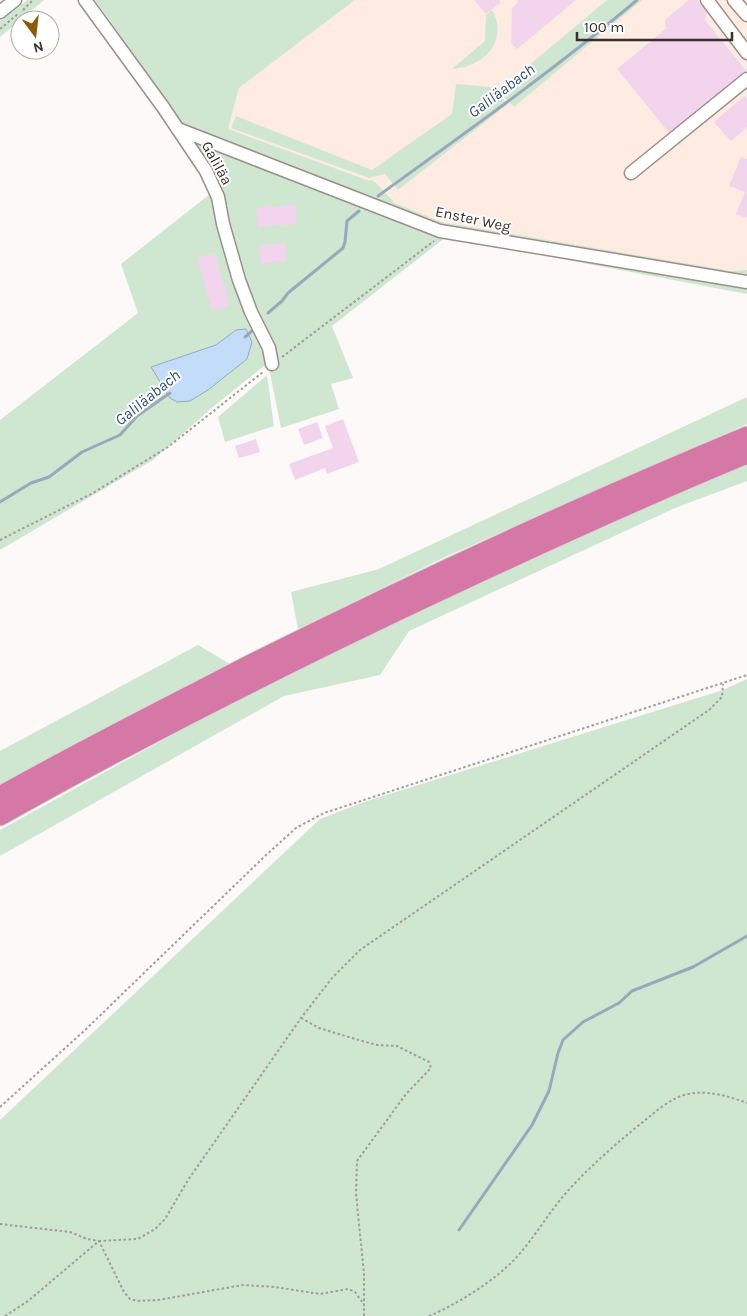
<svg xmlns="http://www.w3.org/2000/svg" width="747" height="1316" font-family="Karla,sans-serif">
  <rect width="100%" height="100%" fill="#fdf9f8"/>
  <polygon fill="#feebe1" points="355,0 747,0 747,270 732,271 441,222 395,203 374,181 367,180 228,129 239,88"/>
  <g fill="#cfe6d1" fill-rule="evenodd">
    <polygon points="27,0 44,0 0,37 0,21"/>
    <path d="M95,0h260l-116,88 -11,41 139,51 7,1 21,22 46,19 291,49 15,-1v24l-301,-57 -114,89 21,52 -22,6 8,25 -58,19 -13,-65 -54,43 -61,54 -153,90v-130l138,-107 -17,-49 89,-70 -33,-78zM236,330l-11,46 -17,14 -36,-29 45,-16z"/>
    <polygon points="607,0 642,0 514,107 498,91"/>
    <path d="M492,10c17,31 -8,57 -40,59l33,-28 1,-26z"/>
    <polygon points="456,84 490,87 508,104 398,190 385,174 369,178 231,128 236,116 372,170 452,114"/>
    <polygon points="267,375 274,426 225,442 218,417"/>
    <polygon points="747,397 747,424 445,557 298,629 291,592 379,569"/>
    <polygon points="747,464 747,481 675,508 409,631 380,675 284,696 0,856 0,830 219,709 384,625 668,495"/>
    <polygon points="198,645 230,664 0,792 0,751"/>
    <polygon points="747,679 747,1316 0,1316 0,1120 320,819 367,801 723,690"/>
  </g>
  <polygon fill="#c3dcf9" stroke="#99a9bc" points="246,329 252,342 247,359 208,390 190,401 177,402 170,398 151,367 216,345 236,330"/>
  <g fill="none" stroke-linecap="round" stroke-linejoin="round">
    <g stroke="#99a9bc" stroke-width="3">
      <path d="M378,196c87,-63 176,-126 259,-196"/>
      <polyline points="268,313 282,301 288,293 343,248 345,242 347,221 359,211"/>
      <polyline points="245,337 252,331"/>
      <polyline points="0,502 31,483 49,477 82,452 120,435 137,416 170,393"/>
      <polyline points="459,1230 532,1125 549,1091 558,1053 563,1040 583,1022 619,1003 632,991 693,967 747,936"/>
    </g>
  </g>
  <g fill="#f2d4ed">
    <polygon points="474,0 499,0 501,2 486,14"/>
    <polygon points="517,0 576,0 517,49 511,43 512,8 518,2"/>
    <polygon points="689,0 697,0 707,12 706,18 704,19 747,72 671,135 617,69 667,28 665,26 665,20"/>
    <polygon points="744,96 747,99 747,127 731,141 714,122"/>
    <polygon points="741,157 747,159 747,218 736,214 745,192 729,186"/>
    <polygon points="295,205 297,224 258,227 256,208"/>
    <polygon points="286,243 287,261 261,264 259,245"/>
    <polygon points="215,253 230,306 212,311 197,258"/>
    <polygon points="343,419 359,462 327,474 325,468 295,480 289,464 333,448 325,426"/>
    <polygon points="317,422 323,438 304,445 298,429"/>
    <polygon points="256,439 260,452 239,458 235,446"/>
  </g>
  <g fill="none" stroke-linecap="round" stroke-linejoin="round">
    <g stroke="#9d8f87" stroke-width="15">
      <g id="minor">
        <polyline points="85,0 163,107 206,171 218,197 223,224 239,280 251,312 269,348 272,364"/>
        <polyline points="707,0 747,53"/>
        <polyline points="734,0 747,15"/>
        <polyline points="0,12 15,0"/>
        <polyline points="178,129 440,231 747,282"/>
        <polyline points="631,173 747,79"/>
      </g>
    </g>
    <g stroke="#d7d6d5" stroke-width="21">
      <g id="highway">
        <path d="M0,796c80,-45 162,-86 243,-128 165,-83 333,-161 504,-232"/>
        <path d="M0,816c137,-77 278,-148 419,-215 108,-51 217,-101 328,-147"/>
      </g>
    </g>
    <g stroke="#a19c9a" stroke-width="2" stroke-dasharray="2.5 2.5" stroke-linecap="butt">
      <polyline points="23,10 33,0"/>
      <polyline points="0,29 19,13"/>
      <polyline points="282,357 434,241"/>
      <polyline points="0,540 93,493 168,447 263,372"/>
      <polyline points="301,1018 319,1028 355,1039 377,1045 397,1046 429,1062 431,1068 406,1094 357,1161 356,1194 364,1274 364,1316"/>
      <polyline points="0,1107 84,1031 265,856 296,828 324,813 747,675"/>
      <polyline points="0,1224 70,1232 87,1239 99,1241 124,1292 130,1299 137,1301 158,1300 243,1285 275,1287 320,1294 348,1289 355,1292 363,1303"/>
      <polyline points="5,1316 28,1301 99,1241 138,1239 155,1229 165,1219 188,1180 301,1018 332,978 360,950 709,710 722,697 723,684"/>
      <path d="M429,1316c27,-11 65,-35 85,-56 19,-20 33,-45 51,-66 25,-28 54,-53 84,-77 11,-9 24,-20 39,-23 20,-4 40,2 59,9"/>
    </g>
    <use href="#minor" stroke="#fff" stroke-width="12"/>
    <use href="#highway" stroke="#d578a6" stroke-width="19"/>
  </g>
  <g text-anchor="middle" stroke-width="4" stroke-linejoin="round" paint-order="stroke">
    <g font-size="15" fill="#37312d" stroke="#fff">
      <text transform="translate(217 163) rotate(61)" y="5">Galiläa</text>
      <text transform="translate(473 219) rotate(12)" y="5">Enster Weg</text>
    </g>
    <g font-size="16" font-style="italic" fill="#2b4f76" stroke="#fff">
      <text transform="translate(501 90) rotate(-37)" y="6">Galiläabach</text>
      <text transform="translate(147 397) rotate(-39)" y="6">Galiläabach</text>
    </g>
  </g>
  <g transform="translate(35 35) rotate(165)"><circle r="24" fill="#ffffff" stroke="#afadab"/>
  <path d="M0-4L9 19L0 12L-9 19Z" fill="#8e5a09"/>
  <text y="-8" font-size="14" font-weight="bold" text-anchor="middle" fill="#37312d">N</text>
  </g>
  <path d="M577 32v8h155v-8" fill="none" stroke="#37312d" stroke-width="2.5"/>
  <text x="584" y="32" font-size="15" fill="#37312d" stroke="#ffffff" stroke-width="4" paint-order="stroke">100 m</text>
</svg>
